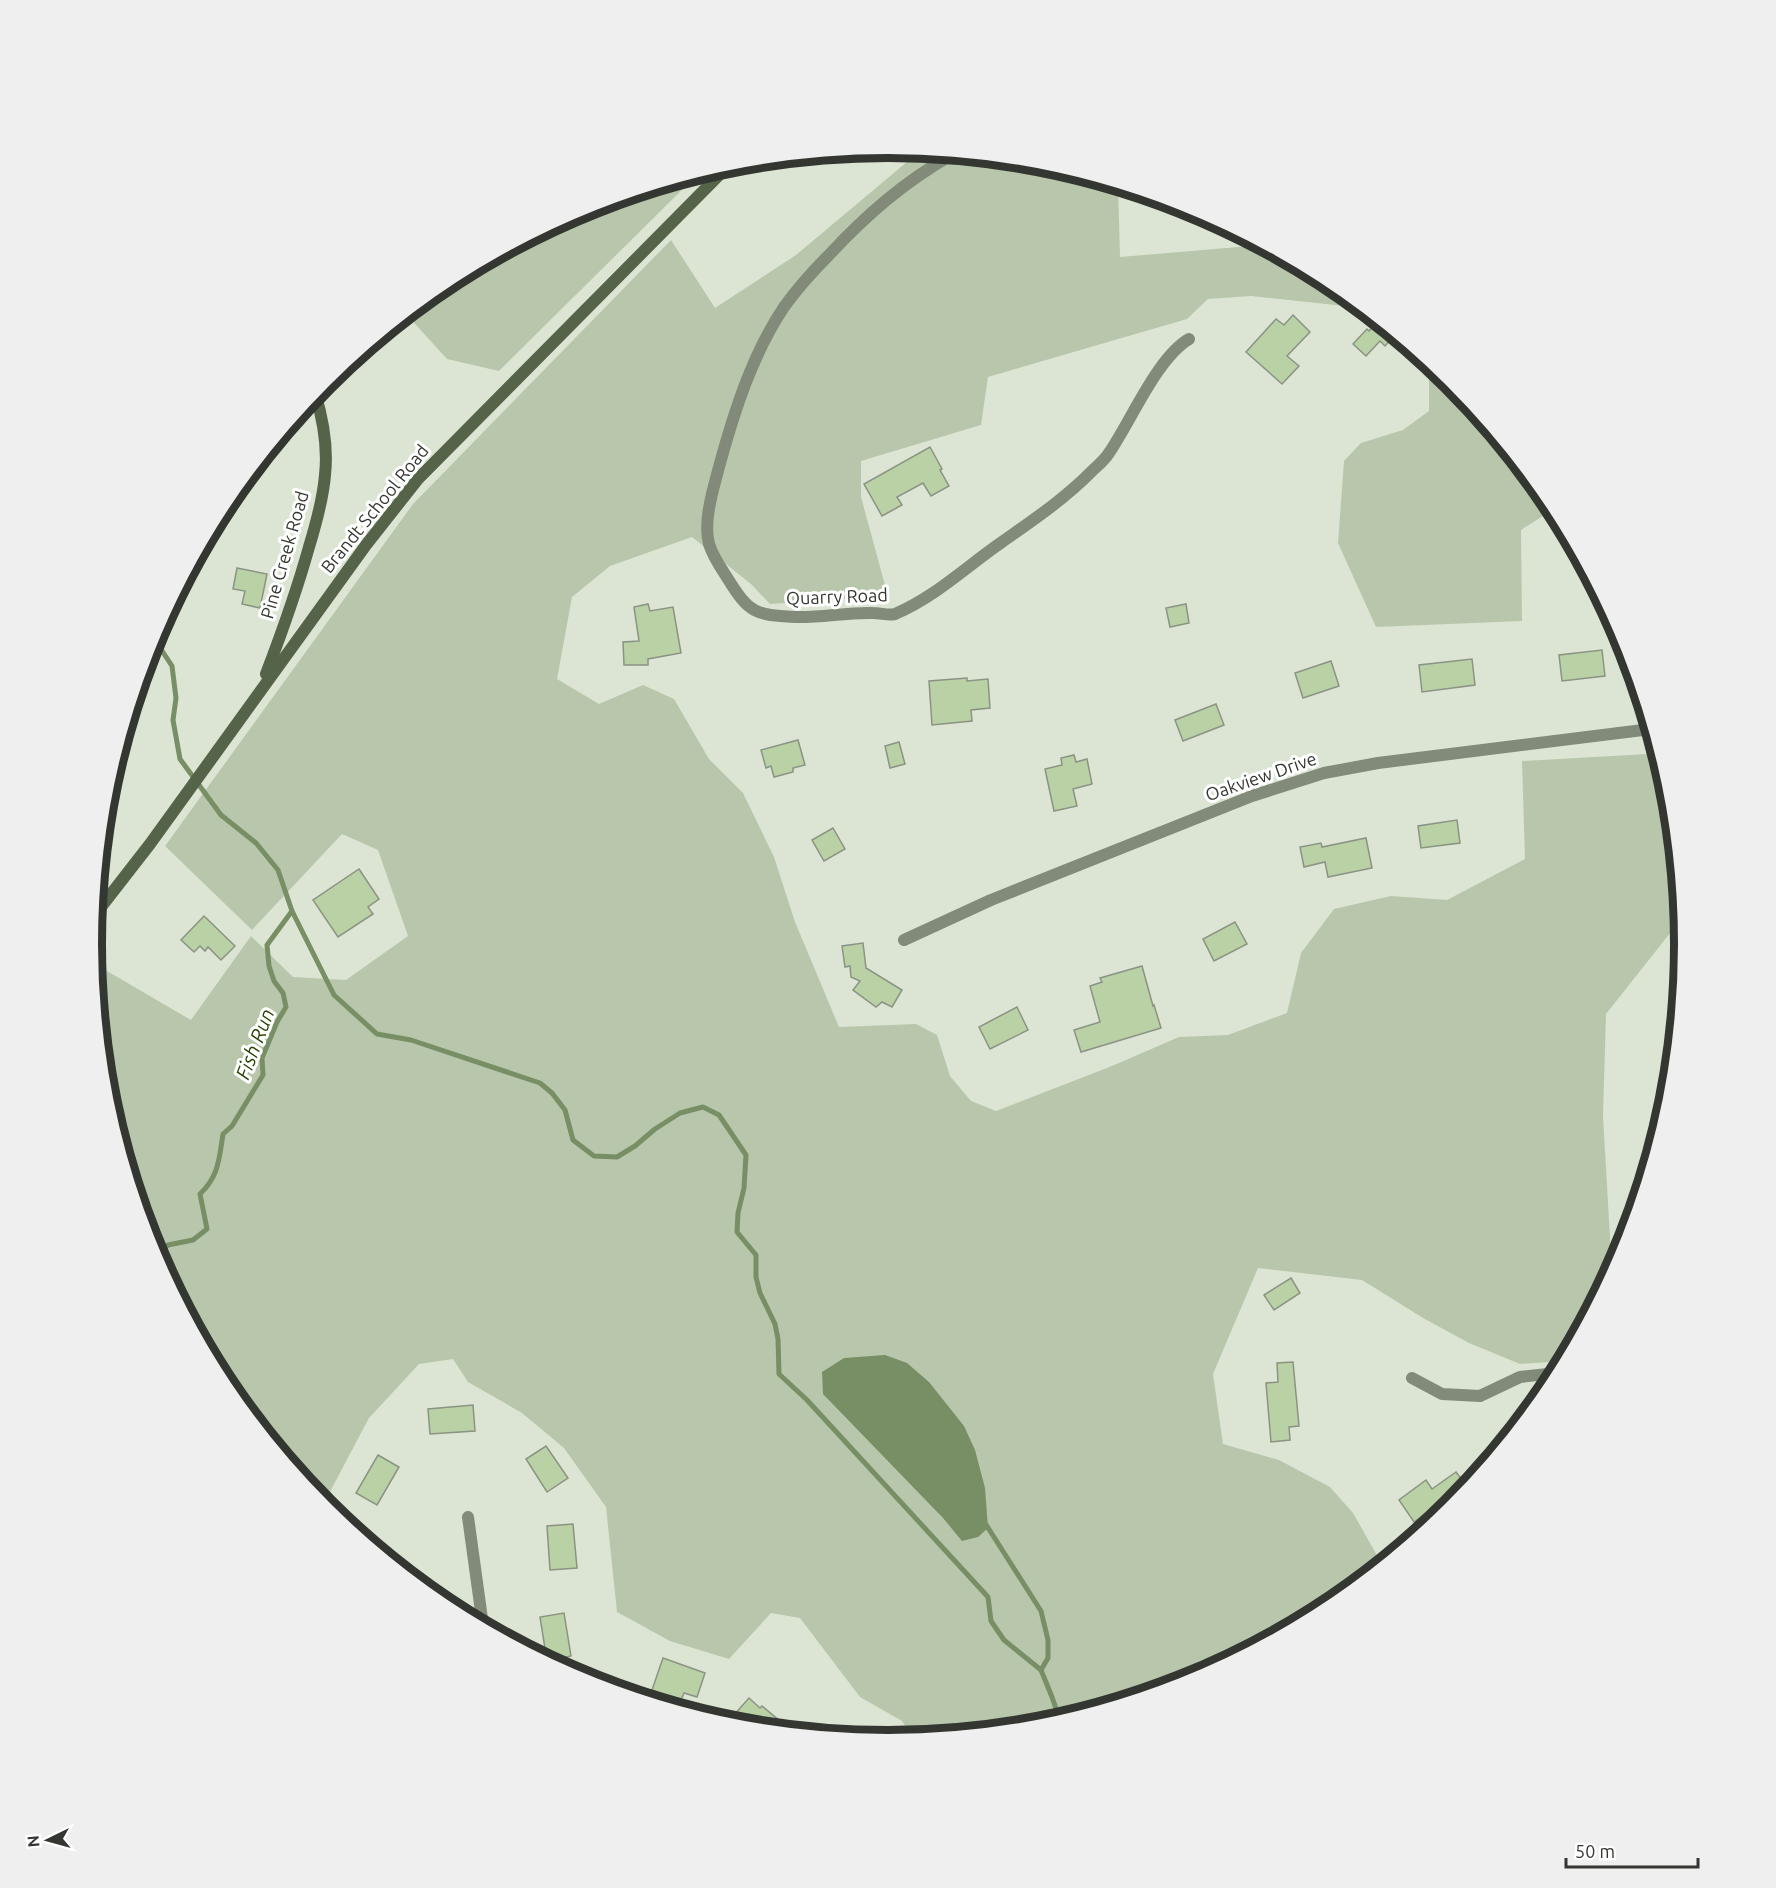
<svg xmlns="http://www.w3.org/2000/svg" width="1776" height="1888" font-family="Ubuntu,sans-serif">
  <rect width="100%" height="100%" fill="#dce5d4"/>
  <g fill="#b8c7ac">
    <polygon points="920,151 1044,163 1118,185 1120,257 1262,245 1331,282 1363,308 1251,296 1208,299 1187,319 988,377 981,425 861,461 861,497 888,596 770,604 751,584 692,537 610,566 572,597 557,679 599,704 643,685 674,699 709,759 743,793 774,857 795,922 839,1027 916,1024 937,1035 950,1076 971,1101 996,1111 1112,1066 1179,1037 1228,1035 1287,1013 1301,953 1334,909 1391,896 1447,900 1525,859 1522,761 1647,754 1660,785 1670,796 1682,918 1606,1014 1603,1116 1612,1272 1564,1361 1520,1364 1469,1343 1423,1318 1362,1280 1258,1268 1213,1374 1223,1444 1279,1460 1330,1487 1353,1513 1378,1557 1388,1559 1330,1606 1192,1680 1165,1688 1113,1696 1107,1706 1043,1725 913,1738 902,1721 860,1697 800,1618 771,1613 729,1659 670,1641 617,1612 606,1507 564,1448 522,1413 468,1382 453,1359 419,1364 369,1418 323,1505 226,1386 152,1248 107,1099 98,1013 107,971 191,1020 251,936 293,977 346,980 408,936 378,850 342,834 252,930 165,846 413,504 671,240 715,308 796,255"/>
    <polygon points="699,173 499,371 447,359 406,314 446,282 584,208"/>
    <polygon points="1429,362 1451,381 1550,502 1554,509 1521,530 1522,621 1376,627 1338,543 1344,461 1361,443 1403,430 1429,411"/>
  </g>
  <polygon fill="#788e65" points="885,1355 907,1363 929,1382 964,1426 975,1450 985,1488 988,1528 978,1537 962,1541 943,1518 823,1394 822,1372 844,1358"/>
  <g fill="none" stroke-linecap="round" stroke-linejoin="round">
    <g stroke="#788e65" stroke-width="5">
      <path d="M153,637l19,29 4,32 -3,22 7,39 41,56 35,28 22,27 14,41 -25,34 2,21 5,15 9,12 3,14 -9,15 -15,36 1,17 -31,51 -9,8c-4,25 -4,42 -23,60l7,35 -14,11 -25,5 -12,10"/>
      <polyline points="292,911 334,995 377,1034 411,1040 540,1083 552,1093 565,1110 573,1140 594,1156 617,1157 635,1146 655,1129 680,1113 703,1107 719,1115 746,1155 744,1188 738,1213 737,1232 756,1255 756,1277 760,1293 775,1324 778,1339 779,1374 807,1400 988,1597 991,1621 1004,1640 1041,1670 1052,1697 1060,1720"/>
      <polyline points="985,1523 1041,1611 1048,1640 1048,1658 1041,1670"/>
    </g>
  </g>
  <g fill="#b9d1a5" stroke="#8b9384" stroke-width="1.5">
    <polygon points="1293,315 1310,332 1287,356 1299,366 1282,384 1246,352 1276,319 1284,325"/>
    <polygon points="1378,321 1395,335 1385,346 1380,341 1366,356 1353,344 1367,329 1369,331"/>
    <polygon points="930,447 942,469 940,470 949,486 931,496 923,483 897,497 902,505 882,516 864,484"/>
    <polygon points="237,568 267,574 260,608 242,604 245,591 233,589"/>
    <polygon points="648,604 650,611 673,607 681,653 648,659 648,665 624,665 623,642 639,641 634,607"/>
    <polygon points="1186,604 1189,623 1170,627 1166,608"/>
    <polygon points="1602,650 1605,676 1562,681 1559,655"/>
    <polygon points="1472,659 1475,685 1422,692 1419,665"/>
    <polygon points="1331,661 1339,686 1303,698 1295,673"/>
    <polygon points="967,678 967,681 988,679 990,708 971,710 972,721 932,725 929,681"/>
    <polygon points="1216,704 1224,725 1183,741 1175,720"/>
    <polygon points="798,740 805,765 793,768 793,772 774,777 771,766 766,768 761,750"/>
    <polygon points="899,742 905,764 890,768 885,746"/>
    <polygon points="1074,755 1076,762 1087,759 1092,784 1073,789 1077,806 1054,811 1045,769 1062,765 1061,758"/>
    <polygon points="1457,820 1460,843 1421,848 1418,826"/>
    <polygon points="833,828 845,849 824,861 812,840"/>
    <polygon points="1366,838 1372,868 1328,877 1325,862 1304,867 1300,847 1321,843 1322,847"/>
    <polygon points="359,869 379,899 368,907 373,914 338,937 313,900"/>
    <polygon points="204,916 235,946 221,960 208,947 205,951 200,946 194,952 181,940"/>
    <polygon points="1235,922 1247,944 1214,961 1203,939"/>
    <polygon points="863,943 866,968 902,990 892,1007 882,1002 876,1007 853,990 860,981 851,977 850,966 845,967 842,946"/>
    <polygon points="1142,966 1153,1006 1154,1005 1161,1028 1081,1052 1074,1030 1100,1022 1090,986 1102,982 1100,978"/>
    <polygon points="1017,1007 1028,1030 990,1049 979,1027"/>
    <polygon points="1291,1278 1300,1293 1274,1310 1264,1295"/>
    <polygon points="1293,1362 1299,1426 1289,1427 1290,1440 1271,1442 1266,1383 1278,1382 1277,1363"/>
    <polygon points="473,1405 475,1431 430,1434 428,1409"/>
    <polygon points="546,1446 568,1478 547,1492 526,1459"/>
    <polygon points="378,1455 399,1467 377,1505 356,1493"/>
    <polygon points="1456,1472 1465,1484 1414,1522 1399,1500 1426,1480 1432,1489"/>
    <polygon points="573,1524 577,1568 550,1570 547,1526"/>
    <polygon points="564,1613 571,1656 547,1661 540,1617"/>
    <polygon points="663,1658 705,1673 697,1697 684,1693 681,1700 652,1690"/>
    <polygon points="749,1698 760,1708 762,1706 792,1731 748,1727 734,1715"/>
  </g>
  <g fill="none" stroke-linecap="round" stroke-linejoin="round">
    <g stroke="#828b7a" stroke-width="12">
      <path d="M953,154c-49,28 -87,61 -125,102 -16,16 -31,33 -44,51 -32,48 -50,105 -65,160 -6,23 -16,54 -10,77 4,13 12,24 19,35 21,34 27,36 67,38 26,1 52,-5 78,-4 8,0 16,3 22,1 40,-17 72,-48 107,-72 31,-22 61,-42 88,-69 6,-6 14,-12 19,-20 22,-32 48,-95 80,-114"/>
      <polyline points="904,940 991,900 1252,796 1324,773 1378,763 1651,729"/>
      <polyline points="1412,1378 1442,1394 1480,1396 1520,1377 1557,1373"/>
      <polyline points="468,1517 483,1626"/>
    </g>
    <g stroke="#556349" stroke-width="12">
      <path d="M266,674c16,-42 31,-84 43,-127 7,-23 14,-47 16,-72 3,-27 -2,-56 -10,-82"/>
      <polyline points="94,916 150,844 366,545 418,479 730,164"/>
    </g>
  </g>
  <g text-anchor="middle" stroke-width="6" stroke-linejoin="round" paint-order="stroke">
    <g font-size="18" fill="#343731" stroke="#fff">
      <text transform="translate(375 509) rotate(-51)" y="6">Brandt School Road</text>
      <text transform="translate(285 555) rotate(-74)" y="6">Pine Creek Road</text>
      <text transform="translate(837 597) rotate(-2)" y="6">Quarry Road</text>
      <text transform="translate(1261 777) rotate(-19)" y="6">Oakview Drive</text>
    </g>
    <g font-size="20" font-style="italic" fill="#2a4503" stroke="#fff">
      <text transform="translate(255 1044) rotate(-69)" y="7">Fish Run</text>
    </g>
  </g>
  <path d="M0 0H1776V1888H0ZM102 944a786 786 0 1 1 1572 0a786 786 0 1 1-1572 0Z" fill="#efefef" fill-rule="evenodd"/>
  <path fill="none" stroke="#343731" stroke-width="8" d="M102 944a786 786 0 1 1 1572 0a786 786 0 1 1-1572 0Z"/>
  <g transform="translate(48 1840) rotate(265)" stroke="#ffffff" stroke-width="4.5" paint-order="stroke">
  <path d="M0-4.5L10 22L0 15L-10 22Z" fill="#343731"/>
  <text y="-9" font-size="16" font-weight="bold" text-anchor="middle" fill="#343731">N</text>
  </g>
  <path d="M1566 1858v9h132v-9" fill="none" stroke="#343731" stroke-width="3"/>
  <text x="1575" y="1858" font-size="18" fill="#343731" stroke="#ffffff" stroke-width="4.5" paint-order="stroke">50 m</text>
</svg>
